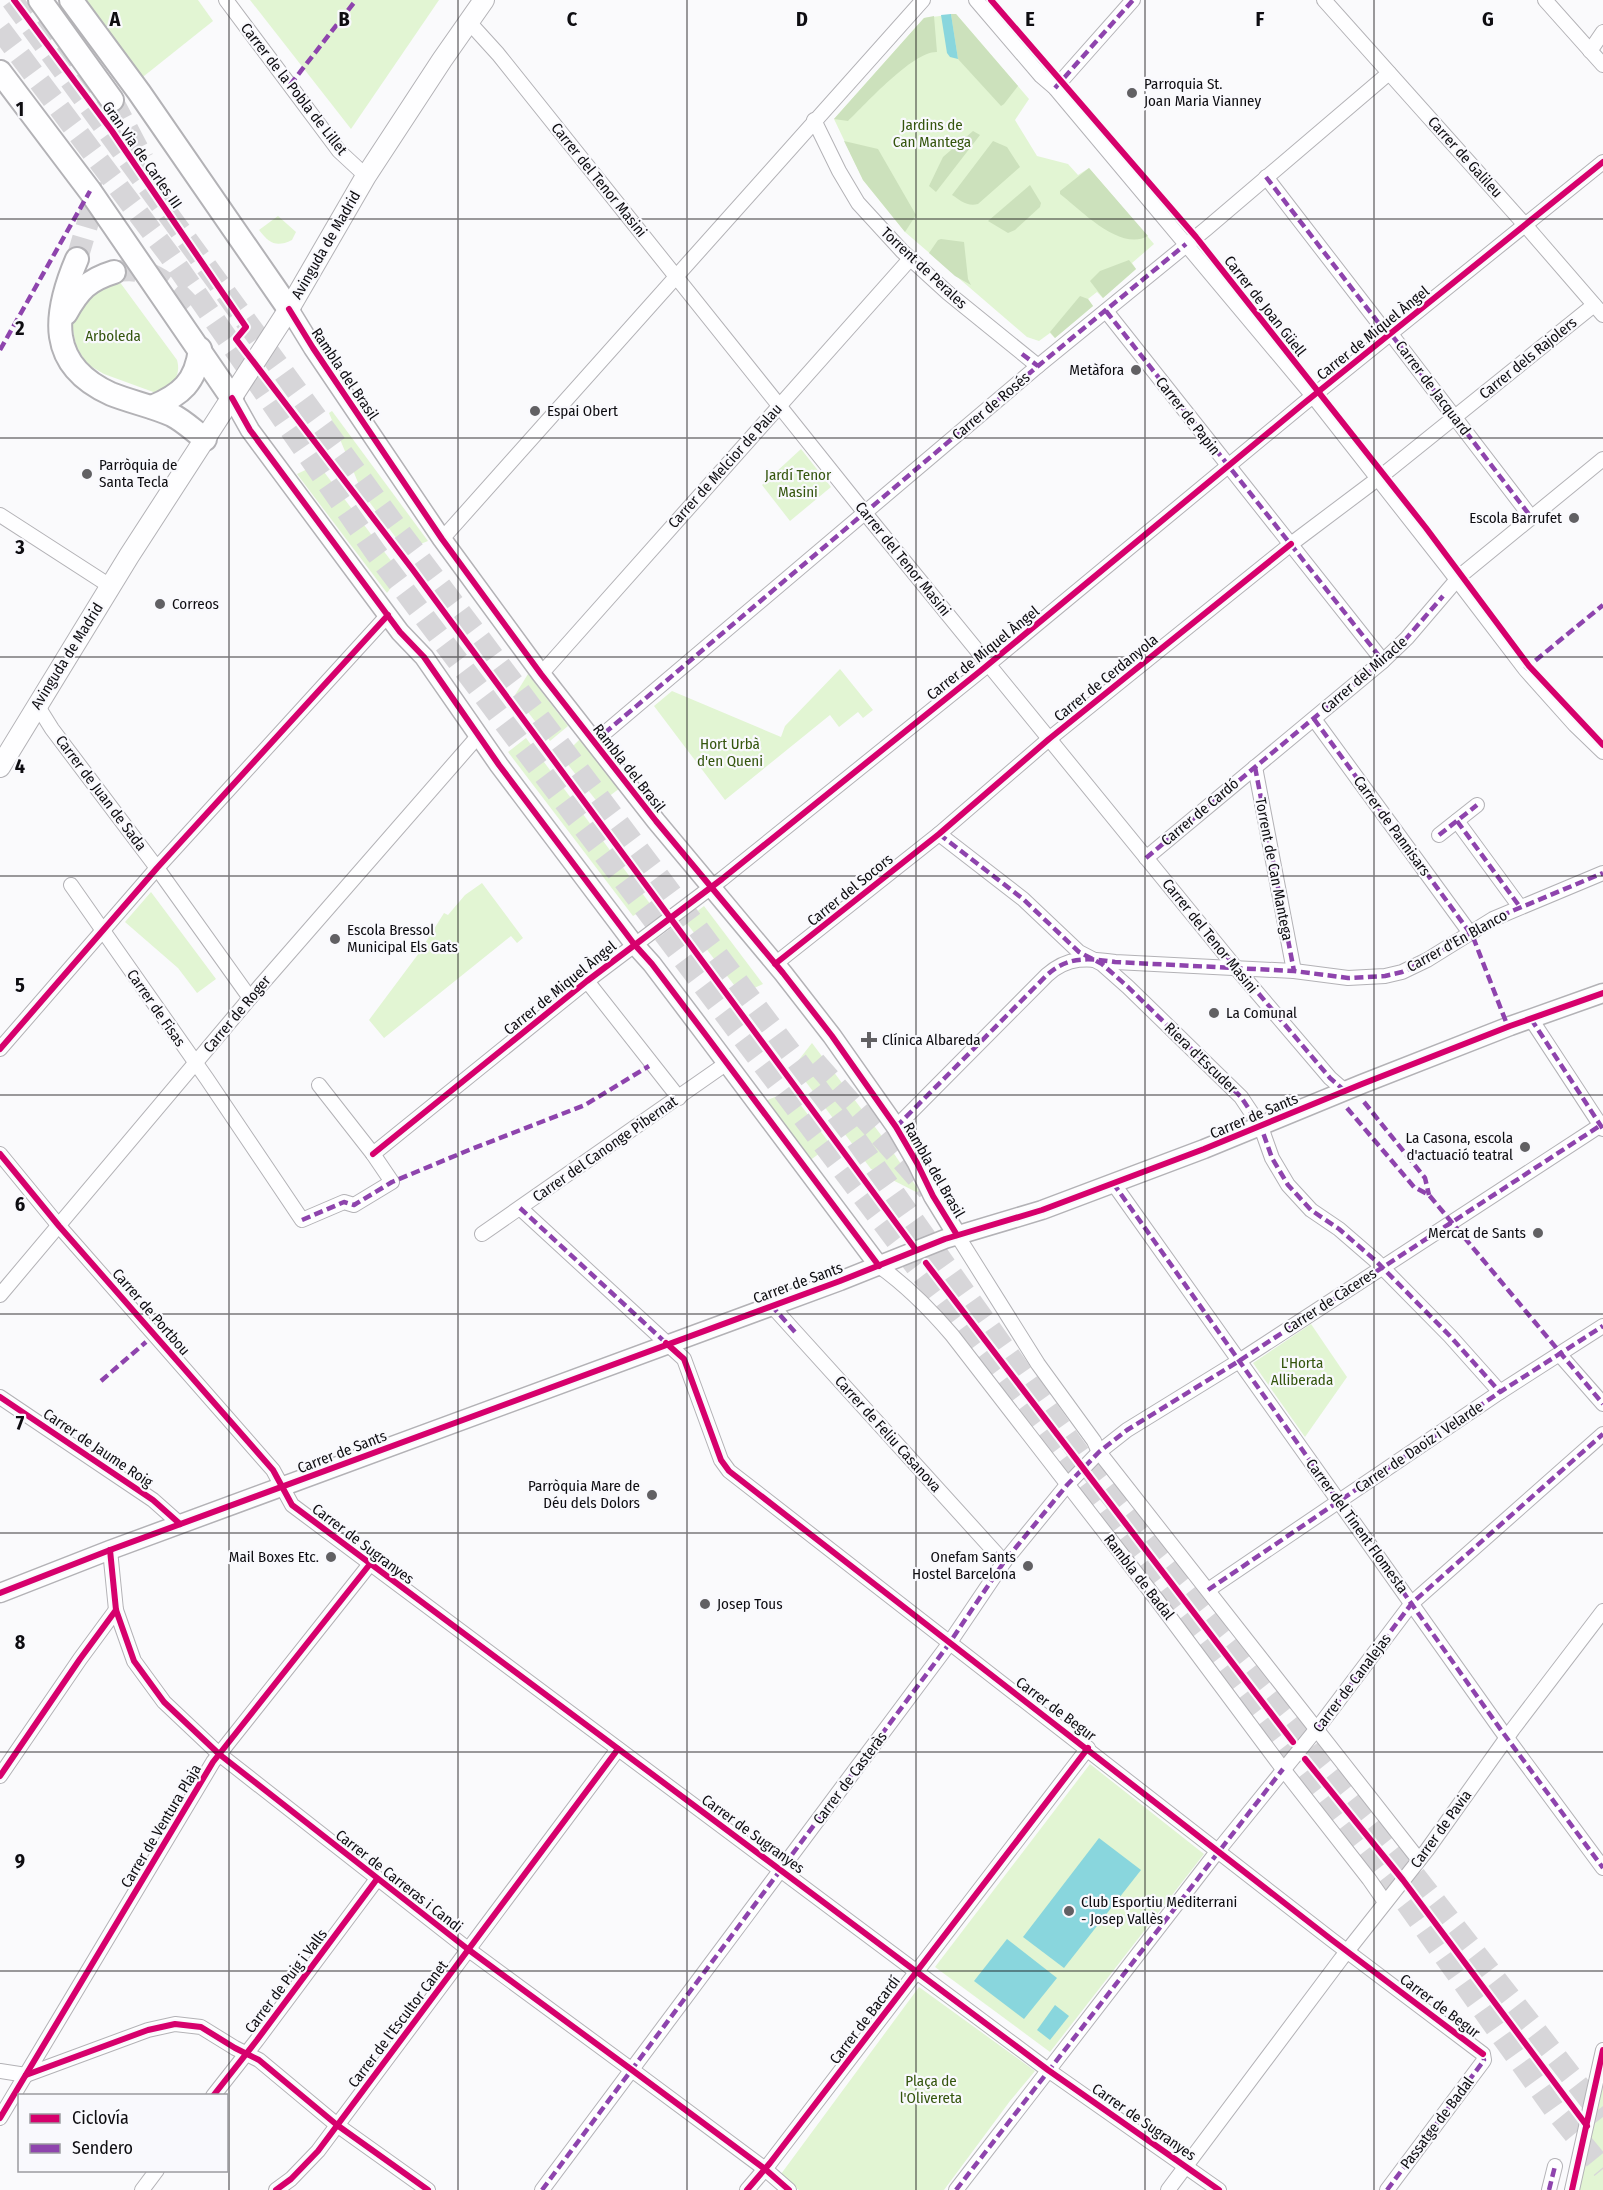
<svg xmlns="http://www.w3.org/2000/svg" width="1603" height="2190" font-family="'Fira Sans Condensed',sans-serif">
  <rect width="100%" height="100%" fill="#fafafc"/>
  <g fill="#e2f5d3">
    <polygon points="79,0 198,0 213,21 139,80"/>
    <polygon points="250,0 439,0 351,129"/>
    <polygon points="956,14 1029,99 1015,120 1037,156 1068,164 1078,175 1089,168 1154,244 1132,263 1136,269 1103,298 1097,292 1088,299 1093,306 1055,338 1050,333 1039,341 1027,337 905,232 863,180 834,119 924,18"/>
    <path d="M278,216l18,16 -4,8c-16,8 -23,3 -33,-10z"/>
    <path d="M119,281l58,79c4,14 -3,21 -10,32l-11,1 -52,-19 -17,-10 -11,-18 -4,-21 14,-26 13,-11z"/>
    <polygon points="332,411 428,541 405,550 362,492 329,413"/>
    <polygon points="801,449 831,487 790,521 762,485"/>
    <polygon points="318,464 401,574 387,593 297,474"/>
    <polygon points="840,669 873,710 863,718 858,712 839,727 830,715 725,800 654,706 672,691 781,737 785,726"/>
    <polygon points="528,674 568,726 550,741 515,695"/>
    <polygon points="582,737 620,788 599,804 562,757"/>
    <polygon points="526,738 651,905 633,916 508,752"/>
    <polygon points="482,883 523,938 517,943 511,936 384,1038 369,1020 419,953 444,913 448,915 465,895"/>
    <polygon points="151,892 216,979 197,993 178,968 125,922"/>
    <polygon points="704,906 763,984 741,994 685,921"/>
    <polygon points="812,1043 884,1139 922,1195 871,1169 794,1066"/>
    <polygon points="790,1091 831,1145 809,1161 765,1101"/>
    <polygon points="1311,1324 1347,1377 1305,1437 1253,1363"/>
    <polygon points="1090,1764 1204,1854 1050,2052 935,1967"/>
    <polygon points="919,1987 1035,2071 1010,2101 944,2190 799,2190 787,2182 788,2179 781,2174"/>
    <polygon points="1603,2086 1603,2190 1579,2190"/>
  </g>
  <g fill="#cce1bc">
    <polygon points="951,14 956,14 1018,86 1004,104 1001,106 958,59"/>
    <path d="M934,16l3,36c-24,-1 -71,52 -89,69l-14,-2 90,-101z"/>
    <polygon points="973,131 980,135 936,192 929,186 943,157"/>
    <polygon points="844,141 878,149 916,215 905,232 863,180"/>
    <path d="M993,141l14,6 13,20 -42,37c-11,3 -18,-4 -26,-9z"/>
    <path d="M1089,168l59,68c-28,16 -67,-26 -88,-42v-3z"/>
    <polygon points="1030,185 1041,203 1040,207 1015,230 1008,233 988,221"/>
    <polygon points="941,239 964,242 968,279 971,285 955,276 929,253 938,240"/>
    <polygon points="1129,260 1136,269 1103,298 1090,281 1100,271"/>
    <polygon points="1080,296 1088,299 1093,306 1055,338 1050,332"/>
  </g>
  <g fill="#89d6dd">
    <polygon points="951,14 958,59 950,57 947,53 941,15"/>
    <polygon points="1099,1838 1141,1870 1064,1968 1023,1937"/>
    <polygon points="1007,1939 1057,1978 1024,2019 974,1981"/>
    <polygon points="1055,2005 1069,2016 1050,2040 1037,2030"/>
  </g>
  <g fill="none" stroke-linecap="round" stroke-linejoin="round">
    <g stroke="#d7d6d9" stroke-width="22" stroke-dasharray="22 11" stroke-linecap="butt">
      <polyline points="12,0 396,527 854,1137 1092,1472 1423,1886 1603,2117"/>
      <polyline points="0,29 170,256 376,553 1077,1479 1408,1905 1554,2109 1603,2169"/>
      <polyline points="112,100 143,159"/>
      <polyline points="77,259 90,215 91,182"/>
      <path d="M114,272c38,-8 58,14 82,40"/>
      <polyline points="815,1062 928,1190"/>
    </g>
    <g stroke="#b3b2b6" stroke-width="16">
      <g id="minor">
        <polyline points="226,0 339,151 366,176"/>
        <polyline points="976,0 1041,76 1055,88 1313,396 1448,568 1525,669 1575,725 1603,752"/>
        <polyline points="1324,0 1526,226 1603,315"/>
        <polyline points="1545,0 1603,65"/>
        <polyline points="468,21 498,54 865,513 1236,968 1330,1078 1345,1091"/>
        <polyline points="1590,51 1603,32"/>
        <polyline points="1055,88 1133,0"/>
        <polyline points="814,120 839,171 858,203 902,251 948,293 1038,366"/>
        <polyline points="1266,177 1384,330 1394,338 1531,517"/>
        <polyline points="1106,311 1383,661"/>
        <polyline points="0,515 110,586"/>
        <polyline points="442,539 923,0"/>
        <polyline points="541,674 910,259"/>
        <polyline points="37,705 52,729 157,868 250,998"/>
        <polyline points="1314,719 1470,933"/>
        <polyline points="594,742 1038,366 1206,229 1389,73"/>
        <polyline points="1255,767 1294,971"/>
        <polyline points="1457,821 1520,907"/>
        <polyline points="939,834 1023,899 1079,952 1102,964 1128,987 1241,1097 1261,1127 1272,1158 1288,1185 1311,1210 1339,1229 1376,1261 1450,1336 1500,1392"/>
        <polyline points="1439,835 1477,805"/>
        <polyline points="1146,858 1383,661 1407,638 1460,576 1603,459"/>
        <polyline points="71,885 207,1079 302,1220 344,1202 354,1205 392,1182 373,1154 319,1085"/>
        <polyline points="775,964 939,834 1049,739 1291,544 1384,474 1594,305"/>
        <polyline points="587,981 679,1098"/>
        <polyline points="1531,1019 1603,1129"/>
        <polyline points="0,1049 157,868 388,615"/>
        <path d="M896,1127l151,-152c21,-19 41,-17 68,-13l179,9 54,7 37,-2 17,-4 25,-12 66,-41 110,-46"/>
        <polyline points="0,1154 59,1226 273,1470 292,1505 1048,2070 1219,2190"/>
        <polyline points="373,1154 587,981 722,879 984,668 1303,404 1603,162"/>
        <polyline points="1113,1183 1501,1730 1603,1868"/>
        <polyline points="520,1208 684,1359 721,1460 729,1471 1332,1940 1483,2054 1484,2060 1482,2063 1387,2190"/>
        <polyline points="482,1234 727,1063"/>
        <polyline points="957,1235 1038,1364 1094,1441 1099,1452 1419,1860"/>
        <path d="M879,1266c28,20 50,42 73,69l205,265 126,169 86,110 16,23"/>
        <polyline points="0,1295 261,985 479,735"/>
        <polyline points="771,1305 1004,1562"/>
        <polyline points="1560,1355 1603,1404"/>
        <polyline points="0,1397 153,1500 180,1524"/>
        <polyline points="110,1550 116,1610 134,1661 164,1702 219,1754 469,1950 632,2070 765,2169 789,2190"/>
        <polyline points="1208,1590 1500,1392 1603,1326"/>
        <polyline points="0,1776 80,1659 116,1610"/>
        <polyline points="0,2071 26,2075 148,2030 175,2024 201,2027 235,2048 259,2060 337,2125 428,2190"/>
        <polyline points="213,2096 257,2040 377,1879"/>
        <polyline points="0,2118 213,1762 370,1564"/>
        <polyline points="142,2190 157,2170"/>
        <polyline points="276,2190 291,2179 318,2151 618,1749"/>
        <polyline points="542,2190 946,1648 1004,1562 1067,1485 1099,1452 1127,1430 1239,1361 1601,1125"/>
        <polyline points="747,2190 770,2163 1088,1748"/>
        <polyline points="956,2190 1213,1857 1323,1721 1412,1603 1603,1434"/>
        <polyline points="1168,2190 1341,1959 1427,1850 1513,1729 1603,1611"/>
        <polyline points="1549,2190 1555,2166"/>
        <polyline points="1572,2190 1603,2050"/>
      </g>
    </g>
    <g stroke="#b3b2b6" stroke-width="21">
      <g id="tertiary">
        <polyline points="289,309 313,348 442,539 541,674 656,821 783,973 832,1036 896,1127 917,1163 933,1196 957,1235"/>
        <polyline points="232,398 250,430 400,632 424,657 499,765 634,944 652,964 705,1034 879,1266"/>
        <polyline points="0,1593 110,1550 840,1281 945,1239 1042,1210 1204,1149 1362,1084 1510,1026 1603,993"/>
      </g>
    </g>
    <g stroke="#b3b2b6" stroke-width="22">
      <polyline id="secondary" points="0,767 129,556 289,309 366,176 442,60 484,0"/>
    </g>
    <g stroke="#b3b2b6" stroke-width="26">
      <g id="primary">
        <polyline points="40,0 112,100"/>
        <polyline points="71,0 139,92 289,309"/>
        <polyline points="0,72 90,191 232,398"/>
        <path d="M77,259c-24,56 -30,106 34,135 20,8 41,12 61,21 12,6 22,16 33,24"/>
        <path d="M66,313c13,-23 22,-33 48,-41"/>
        <path d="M152,407c29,-12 44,-25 48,-58"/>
      </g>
    </g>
    <use href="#minor" stroke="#fefeff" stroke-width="14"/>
    <use href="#tertiary" stroke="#fefeff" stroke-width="18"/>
    <use href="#secondary" stroke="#fefeff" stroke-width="20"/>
    <use href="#primary" stroke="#fefeff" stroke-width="22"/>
    <g stroke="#8e44ad" stroke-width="4.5" stroke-dasharray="9 4.5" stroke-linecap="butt">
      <polyline points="290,85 356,0"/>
      <polyline points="1055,88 1133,0"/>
      <polyline points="1266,177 1384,330 1394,338 1531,517"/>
      <polyline points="1106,311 1383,661"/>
      <polyline points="0,350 90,191"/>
      <polyline points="1022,354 1038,366"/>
      <polyline points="1525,669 1603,605"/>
      <polyline points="1314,719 1473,937 1508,1027"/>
      <polyline points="594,742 1038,366 1186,244"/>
      <polyline points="1255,767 1294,971"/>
      <polyline points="1457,821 1520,907"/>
      <polyline points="939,834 1023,899 1079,952 1102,964 1128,987 1241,1097 1261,1127 1272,1158 1288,1185 1311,1210 1339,1229 1376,1261 1450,1336 1500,1392"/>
      <polyline points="1439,835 1477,805"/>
      <polyline points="1146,858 1398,648 1443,596"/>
      <polyline points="1215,942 1330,1078 1345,1091"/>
      <polyline points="1531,1019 1603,1129"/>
      <polyline points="1364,1102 1425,1178 1429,1195"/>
      <polyline points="1347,1108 1414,1187 1429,1195 1603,1404"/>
      <path d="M896,1127l151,-152c21,-19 41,-17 68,-13l179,9 54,7 37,-2 17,-4 25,-12 66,-41 110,-46"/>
      <polyline points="1113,1183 1501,1730 1603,1868"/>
      <polyline points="520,1208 666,1343"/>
      <polyline points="302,1220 344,1202 354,1205 392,1182 469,1150 585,1105 649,1066"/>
      <polyline points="771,1305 795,1332"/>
      <polyline points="101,1381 146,1342"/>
      <polyline points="995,1553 1004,1562"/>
      <polyline points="1208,1590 1500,1392 1603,1326"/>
      <polyline points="1318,1728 1412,1603 1603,1434"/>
      <polyline points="542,2190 946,1648 1004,1562 1067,1485 1099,1452 1127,1430 1239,1361 1601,1125"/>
      <polyline points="956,2190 1283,1769"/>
      <polyline points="1387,2190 1482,2063 1484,2060 1483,2054"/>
      <polyline points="1549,2190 1555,2166"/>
    </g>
    <g stroke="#f9f9fd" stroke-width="10">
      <g id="cycleway">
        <polyline points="14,0 112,131 246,327 236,339 413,570 916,1250"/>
        <polyline points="991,0 1196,237 1426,528 1529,666 1603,745"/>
        <polyline points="289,309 313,348 442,539 541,674 656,821 783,973 832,1036 896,1127 917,1163 933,1196 957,1235"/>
        <polyline points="232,398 250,430 400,632 424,657 499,765 634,944 652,964 705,1034 879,1266"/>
        <polyline points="775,964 939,834 1049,739 1291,544"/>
        <polyline points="0,1049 157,868 388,615"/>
        <polyline points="0,1154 59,1226 273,1470 292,1505 1048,2070 1219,2190"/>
        <polyline points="373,1154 587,981 722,879 984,668 1303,404 1603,162"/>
        <polyline points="926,1263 1293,1742"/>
        <polyline points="666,1343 684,1359 721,1460 729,1471 1332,1940 1483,2054"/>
        <polyline points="0,1397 153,1500 180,1524"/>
        <polyline points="110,1550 116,1610 134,1661 164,1702 219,1754 469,1950 632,2070 765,2169 789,2190"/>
        <polyline points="0,1593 110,1550 840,1281 945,1239 1042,1210 1204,1149 1362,1084 1510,1026 1603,993"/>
        <polyline points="1305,1759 1403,1880 1587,2126"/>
        <polyline points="0,1776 80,1659 116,1610"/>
        <polyline points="26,2075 148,2030 175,2024 201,2027 235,2048 259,2060 337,2125 428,2190"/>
        <polyline points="213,2096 257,2040 377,1879"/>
        <polyline points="0,2118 213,1762 370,1564"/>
        <polyline points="276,2190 291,2179 318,2151 618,1749"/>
        <polyline points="747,2190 770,2163 1088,1748"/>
        <polyline points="1572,2190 1603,2050"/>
      </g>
    </g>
    <use href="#cycleway" stroke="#d6006c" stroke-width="6"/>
  </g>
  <path fill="none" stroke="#0e0d11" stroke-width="1.5" stroke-opacity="0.55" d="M229,0v2190M458,0v2190M687,0v2190M916,0v2190M1145,0v2190M1374,0v2190M0,219h1603M0,438h1603M0,657h1603M0,876h1603M0,1095h1603M0,1314h1603M0,1533h1603M0,1752h1603M0,1971h1603"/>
  <g fill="#616063" stroke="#f9f9fd" stroke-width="2">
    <circle cx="1132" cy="93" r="6"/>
    <circle cx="1136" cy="370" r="6"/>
    <circle cx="535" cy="411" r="6"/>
    <circle cx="87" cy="474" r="6"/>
    <circle cx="1574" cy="518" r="6"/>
    <circle cx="160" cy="604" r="6"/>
    <circle cx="335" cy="939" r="6"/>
    <circle cx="1214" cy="1013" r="6"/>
    <path d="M866 1031h6v6h6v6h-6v6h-6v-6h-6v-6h6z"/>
    <circle cx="1525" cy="1147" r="6"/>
    <circle cx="1538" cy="1233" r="6"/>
    <circle cx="652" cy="1495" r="6"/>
    <circle cx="331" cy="1557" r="6"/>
    <circle cx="1028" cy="1566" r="6"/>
    <circle cx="705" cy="1604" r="6"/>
    <circle cx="1069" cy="1911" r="6"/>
  </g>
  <g text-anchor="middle" stroke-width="4.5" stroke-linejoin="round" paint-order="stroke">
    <g font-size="15" fill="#0e0d11" stroke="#f9f9fd" text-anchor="start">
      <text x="1144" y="89">Parroquia St.<tspan x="1144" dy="17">Joan Maria Vianney</tspan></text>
      <text x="1124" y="375" text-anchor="end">Metàfora</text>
      <text x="547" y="416">Espai Obert</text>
      <text x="99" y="470">Parròquia de<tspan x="99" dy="17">Santa Tecla</tspan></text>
      <text x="1562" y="523" text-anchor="end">Escola Barrufet</text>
      <text x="172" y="609">Correos</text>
      <text x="347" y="935">Escola Bressol<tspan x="347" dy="17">Municipal Els Gats</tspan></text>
      <text x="1226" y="1018">La Comunal</text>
      <text x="882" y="1045">Clínica Albareda</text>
      <text x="1513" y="1143" text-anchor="end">La Casona, escola<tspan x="1513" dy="17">d'actuació teatral</tspan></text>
      <text x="1526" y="1238" text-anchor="end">Mercat de Sants</text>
      <text x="640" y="1491" text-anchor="end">Parròquia Mare de<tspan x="640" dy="17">Déu dels Dolors</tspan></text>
      <text x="319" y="1562" text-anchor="end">Mail Boxes Etc.</text>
      <text x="1016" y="1562" text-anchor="end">Onefam Sants<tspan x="1016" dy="17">Hostel Barcelona</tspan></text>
      <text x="717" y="1609">Josep Tous</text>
      <text x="1081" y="1907">Club Esportiu Mediterrani<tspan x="1081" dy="17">- Josep Vallès</tspan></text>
    </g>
    <g font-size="15" fill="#0e0d11" stroke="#f9f9fd">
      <text transform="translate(294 89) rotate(52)" y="5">Carrer de la Pobla de Lillet</text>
      <text transform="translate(142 155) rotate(55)" y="5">Gran Via de Carles III</text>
      <text transform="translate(1465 157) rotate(48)" y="5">Carrer de Galileu</text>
      <text transform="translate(599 180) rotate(51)" y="5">Carrer del Tenor Masini</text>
      <text transform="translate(326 245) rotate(-60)" y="5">Avinguda de Madrid</text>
      <text transform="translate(924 268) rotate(43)" y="5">Torrent de Perales</text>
      <text transform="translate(1265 306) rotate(52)" y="5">Carrer de Joan Güell</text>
      <text transform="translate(1373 333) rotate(-39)" y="5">Carrer de Miquel Àngel</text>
      <text transform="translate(1528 358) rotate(-39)" y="5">Carrer dels Rajolers</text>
      <text transform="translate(345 374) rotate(56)" y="5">Rambla del Brasil</text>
      <text transform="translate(1433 388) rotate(53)" y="5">Carrer de Jacquard</text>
      <text transform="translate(991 406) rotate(-40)" y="5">Carrer de Rosés</text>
      <text transform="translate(1188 416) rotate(52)" y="5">Carrer de Papin</text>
      <text transform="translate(725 466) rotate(-48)" y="5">Carrer de Melcior de Palau</text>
      <text transform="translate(903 559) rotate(51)" y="5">Carrer del Tenor Masini</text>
      <text transform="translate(983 653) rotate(-39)" y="5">Carrer de Miquel Àngel</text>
      <text transform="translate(67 656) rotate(-58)" y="5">Avinguda de Madrid</text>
      <text transform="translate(1364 675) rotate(-41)" y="5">Carrer del Miracle</text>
      <text transform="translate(1106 678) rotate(-39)" y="5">Carrer de Cerdanyola</text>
      <text transform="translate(629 768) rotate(52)" y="5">Rambla del Brasil</text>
      <text transform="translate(101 793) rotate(53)" y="5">Carrer de Juan de Sada</text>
      <text transform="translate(1200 812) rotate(-40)" y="5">Carrer de Cardó</text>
      <text transform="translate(1392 826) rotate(54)" y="5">Carrer de Pannisars</text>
      <text transform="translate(1274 869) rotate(79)" y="5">Torrent de Can Mantega</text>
      <text transform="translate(850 890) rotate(-39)" y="5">Carrer del Socors</text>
      <text transform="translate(1210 936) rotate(51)" y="5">Carrer del Tenor Masini</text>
      <text transform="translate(1457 941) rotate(-29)" y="5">Carrer d'En Blanco</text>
      <text transform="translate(560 988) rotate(-39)" y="5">Carrer de Miquel Àngel</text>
      <text transform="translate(156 1008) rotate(55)" y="5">Carrer de Fisas</text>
      <text transform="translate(237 1014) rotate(-50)" y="5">Carrer de Roger</text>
      <text transform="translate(1201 1058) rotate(44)" y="5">Riera d'Escuder</text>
      <text transform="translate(1254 1116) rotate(-23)" y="5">Carrer de Sants</text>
      <text transform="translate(605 1149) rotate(-35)" y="5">Carrer del Canonge Pibernat</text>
      <text transform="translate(934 1170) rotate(60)" y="5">Rambla del Brasil</text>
      <text transform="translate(798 1283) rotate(-20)" y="5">Carrer de Sants</text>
      <text transform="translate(1330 1301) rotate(-33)" y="5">Carrer de Càceres</text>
      <text transform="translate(151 1312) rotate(49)" y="5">Carrer de Portbou</text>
      <text transform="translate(888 1434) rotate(48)" y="5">Carrer de Feliu Casanova</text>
      <text transform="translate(1419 1447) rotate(-34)" y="5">Carrer de Daoiz i Velarde</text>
      <text transform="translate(98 1448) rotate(34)" y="5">Carrer de Jaume Roig</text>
      <text transform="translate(342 1452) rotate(-21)" y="5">Carrer de Sants</text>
      <text transform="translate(1357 1526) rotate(54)" y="5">Carrer del Tinent Flomesta</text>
      <text transform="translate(363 1544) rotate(37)" y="5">Carrer de Sugranyes</text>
      <text transform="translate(1139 1577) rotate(52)" y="5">Rambla de Badal</text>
      <text transform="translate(1352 1683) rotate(-53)" y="5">Carrer de Canalejas</text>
      <text transform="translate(1056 1709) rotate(37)" y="5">Carrer de Begur</text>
      <text transform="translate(850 1778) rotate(-53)" y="5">Carrer de Casteràs</text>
      <text transform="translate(161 1826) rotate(-59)" y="5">Carrer de Ventura Plaja</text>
      <text transform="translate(1441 1829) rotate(-54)" y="5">Carrer de Pavia</text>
      <text transform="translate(753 1834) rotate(36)" y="5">Carrer de Sugranyes</text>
      <text transform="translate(399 1881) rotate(38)" y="5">Carrer de Carreras i Candi</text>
      <text transform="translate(286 1981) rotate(-53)" y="5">Carrer de Puig i Valls</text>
      <text transform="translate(1440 2006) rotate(37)" y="5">Carrer de Begur</text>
      <text transform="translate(865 2020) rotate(-53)" y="5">Carrer de Bacardí</text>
      <text transform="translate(398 2024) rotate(-53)" y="5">Carrer de l'Escultor Canet</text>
      <text transform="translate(1144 2122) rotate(35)" y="5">Carrer de Sugranyes</text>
      <text transform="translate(1437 2123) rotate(-53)" y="5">Passatge de Badal</text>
    </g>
    <g font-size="15" fill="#34550d" stroke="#f9f9fd">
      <text x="932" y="130">Jardins de<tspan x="932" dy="17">Can Mantega</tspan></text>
      <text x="113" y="341">Arboleda</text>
      <text x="798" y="480">Jardí Tenor<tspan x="798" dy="17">Masini</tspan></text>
      <text x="730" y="749">Hort Urbà<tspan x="730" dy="17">d'en Queni</tspan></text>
      <text x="1302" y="1368">L'Horta<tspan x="1302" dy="17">Alliberada</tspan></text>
      <text x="931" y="2086">Plaça de<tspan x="931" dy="17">l'Olivereta</tspan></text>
    </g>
  </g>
  <g font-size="20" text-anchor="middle" font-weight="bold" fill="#0e0d11" stroke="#f9f9fd" stroke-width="4.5" stroke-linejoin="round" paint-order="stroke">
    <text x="115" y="26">A</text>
    <text x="344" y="26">B</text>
    <text x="572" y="26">C</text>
    <text x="802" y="26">D</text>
    <text x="1030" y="26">E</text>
    <text x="1260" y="26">F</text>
    <text x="1488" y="26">G</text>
    <text x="20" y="116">1</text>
    <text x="20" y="335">2</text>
    <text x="20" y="554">3</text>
    <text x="20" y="773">4</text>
    <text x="20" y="992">5</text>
    <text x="20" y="1211">6</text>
    <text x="20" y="1430">7</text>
    <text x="20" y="1649">8</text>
    <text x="20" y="1868">9</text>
  </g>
  <rect x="18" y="2094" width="210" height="78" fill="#f9f9fd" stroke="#9b9b9f" stroke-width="1.5"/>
  <rect x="30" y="2114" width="30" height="9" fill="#d6006c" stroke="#9b9b9f" stroke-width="1.5"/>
  <text x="72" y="2124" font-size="18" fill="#0e0d11">Ciclovía</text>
  <rect x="30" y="2144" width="30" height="9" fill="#8e44ad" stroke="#9b9b9f" stroke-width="1.5"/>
  <text x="72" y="2154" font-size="18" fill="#0e0d11">Sendero</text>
</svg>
